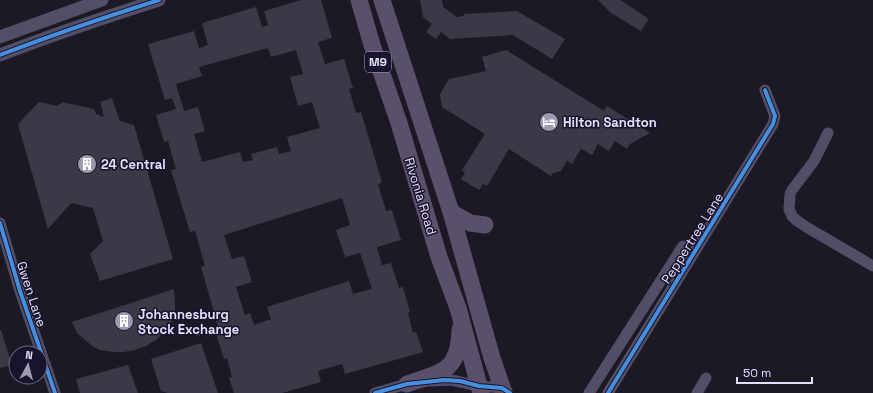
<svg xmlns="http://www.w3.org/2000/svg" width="873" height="393" font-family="'Space Grotesk',sans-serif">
  <rect width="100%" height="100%" fill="#1c1925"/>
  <g fill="#3c3846" fill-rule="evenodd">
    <path d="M301,0h20l11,38 -14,4 7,22 19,-5 9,29 -4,1 7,24 5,-1 21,70 -4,2 8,27 6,-1 9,30 -24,7 5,18 9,-2 8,25 4,-1 7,25 -2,1 5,20 3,-1 7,20 -78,22 -3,-10 -24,7 3,11 -39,11h-48l-5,-15 3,-1 -5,-19 -3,1 -10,-31 4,-2 -17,-59 4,-1 -10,-35 -5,1 -19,-62 5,-1 -8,-28 -4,1 -8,-27 20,-6 -4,-11 -7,2 -17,-56 46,-13 5,17 9,-3 -6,-22 54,-16 6,20 6,-2 -4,-14zM268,48l3,9 25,-7 7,24 -13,3 8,29 14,-4 8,26 -33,9 4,14 -12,3 -2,-7 -26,7 2,6 -10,2 -3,-10 -38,10 -8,-28 11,-3 -7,-24 -14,4 -8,-27 26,-8 -3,-9zM342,198l8,27 -14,5 9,27 15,-4 12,36 -19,5 -4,-13 -82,26 4,12 -17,6 -4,-12 -5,2 -9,-28 16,-5 -8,-26 -12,3 -8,-24z"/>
    <polygon points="420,0 442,0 443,7 457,17 464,16 464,14 517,11 565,39 552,59 513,35 450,39 441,32 436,39 426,32 432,24 423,17"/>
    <polygon points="598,0 620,0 649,19 641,31 611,13"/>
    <polygon points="506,50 604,111 607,106 650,133 630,144 627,149 615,141 609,151 598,144 592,155 581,149 572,164 567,161 561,171 553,173 551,176 509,149 487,186 483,184 479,190 461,179 465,173 462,170 485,134 442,107 440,94 449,79 486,71 482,57"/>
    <polygon points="112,98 120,121 134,125 173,259 100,281 90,254 103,241 93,208 71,203 48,229 18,124 39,102 58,106 62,102 94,109 96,114 104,117 100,102"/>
    <polygon points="174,289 175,304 175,311 173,319 169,327 156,340 146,346 135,350 124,352 113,352 100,350 92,346 77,333 72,322"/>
    <polygon points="0,330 1,330 12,365 0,368"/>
    <polygon points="201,343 218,393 168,393 161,391 151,359"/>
    <polygon points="128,365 138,393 80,393 76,379"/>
  </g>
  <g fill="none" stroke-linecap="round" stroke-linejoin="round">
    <g stroke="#524e66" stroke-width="11">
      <polyline points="828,133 814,161 792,190 790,194 789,209 792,216 796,220 808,228 873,266"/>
      <polyline points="0,223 20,291 55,393"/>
      <polyline points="430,381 451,380 479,386 502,388 507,391"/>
      <polyline points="375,393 407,384 413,383"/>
      <polyline points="589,393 683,246"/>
      <polyline points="608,393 773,124 775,116 765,90"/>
      <polyline points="697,393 706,378"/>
    </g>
    <g stroke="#524e66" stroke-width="13">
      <polyline points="0,37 102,0"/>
      <path d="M0,55c52,-20 105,-38 159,-55"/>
    </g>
    <g stroke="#5b5069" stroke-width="17">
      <polyline points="359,0 372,45 399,123 439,257 458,308 481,393"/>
      <polyline points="382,0 451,212 492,358 504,393"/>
      <polyline points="451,212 470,223 485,225"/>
      <path d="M407,384c35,-12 52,-12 53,-55"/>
    </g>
    <g stroke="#19132b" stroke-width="6">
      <g id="cycleway">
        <path d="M0,55c52,-20 105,-38 159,-55"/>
        <polyline points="0,223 20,291 55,393"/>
        <polyline points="375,393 407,384 444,380 460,381 479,386 502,388 510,393"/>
        <polyline points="608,393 773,124 775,116 765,90"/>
      </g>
    </g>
    <use href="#cycleway" stroke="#468fdf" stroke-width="4"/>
  </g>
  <defs>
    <g id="hotel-disc" transform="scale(1)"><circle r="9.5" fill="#9f9ab1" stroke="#19132b"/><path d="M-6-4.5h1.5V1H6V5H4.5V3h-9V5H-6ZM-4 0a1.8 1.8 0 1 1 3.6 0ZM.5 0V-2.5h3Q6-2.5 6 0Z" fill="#fff"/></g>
    <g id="building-disc" transform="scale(1)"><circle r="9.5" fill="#9f9ab1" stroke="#19132b"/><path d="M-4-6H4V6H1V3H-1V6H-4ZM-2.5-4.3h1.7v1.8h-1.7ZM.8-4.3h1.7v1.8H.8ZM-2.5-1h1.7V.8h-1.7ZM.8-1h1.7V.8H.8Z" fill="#fff"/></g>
  </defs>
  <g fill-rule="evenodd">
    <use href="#hotel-disc" x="549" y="122"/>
    <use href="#building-disc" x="87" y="164"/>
    <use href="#building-disc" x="124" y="321"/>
  </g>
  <g text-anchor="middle" stroke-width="3" stroke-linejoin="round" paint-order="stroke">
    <rect fill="#19132b" stroke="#a8a2be" stroke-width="1" x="365" y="52" width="26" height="20" rx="3"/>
    <g font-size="12" font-weight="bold" fill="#e5dffd">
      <text x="378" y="66">M9</text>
    </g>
    <g font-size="13" font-weight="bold" fill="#e5dffd" stroke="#19132b" text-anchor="start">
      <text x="563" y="127">Hilton Sandton</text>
      <text x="101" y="169">24 Central</text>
      <text x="138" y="319">Johannesburg<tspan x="138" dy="15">Stock Exchange</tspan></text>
    </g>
    <g font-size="13" fill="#e5dffd" stroke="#19132b">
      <text transform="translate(421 196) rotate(73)" y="5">Rivonia Road</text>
      <text transform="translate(692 238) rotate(-58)" y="5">Peppertree Lane</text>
      <text transform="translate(32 294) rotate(72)" y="5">Gwen Lane</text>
    </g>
  </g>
  <g transform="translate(28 365) rotate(7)"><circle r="19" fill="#19132b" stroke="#6b657f"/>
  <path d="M0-3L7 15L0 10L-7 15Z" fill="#9f9ab1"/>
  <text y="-6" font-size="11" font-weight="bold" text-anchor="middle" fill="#e5dffd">N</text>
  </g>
  <path d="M737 377v6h75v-6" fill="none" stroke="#e5dffd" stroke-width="2"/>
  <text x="743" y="377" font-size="12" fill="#e5dffd" stroke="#19132b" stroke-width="3" paint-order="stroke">50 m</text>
</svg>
